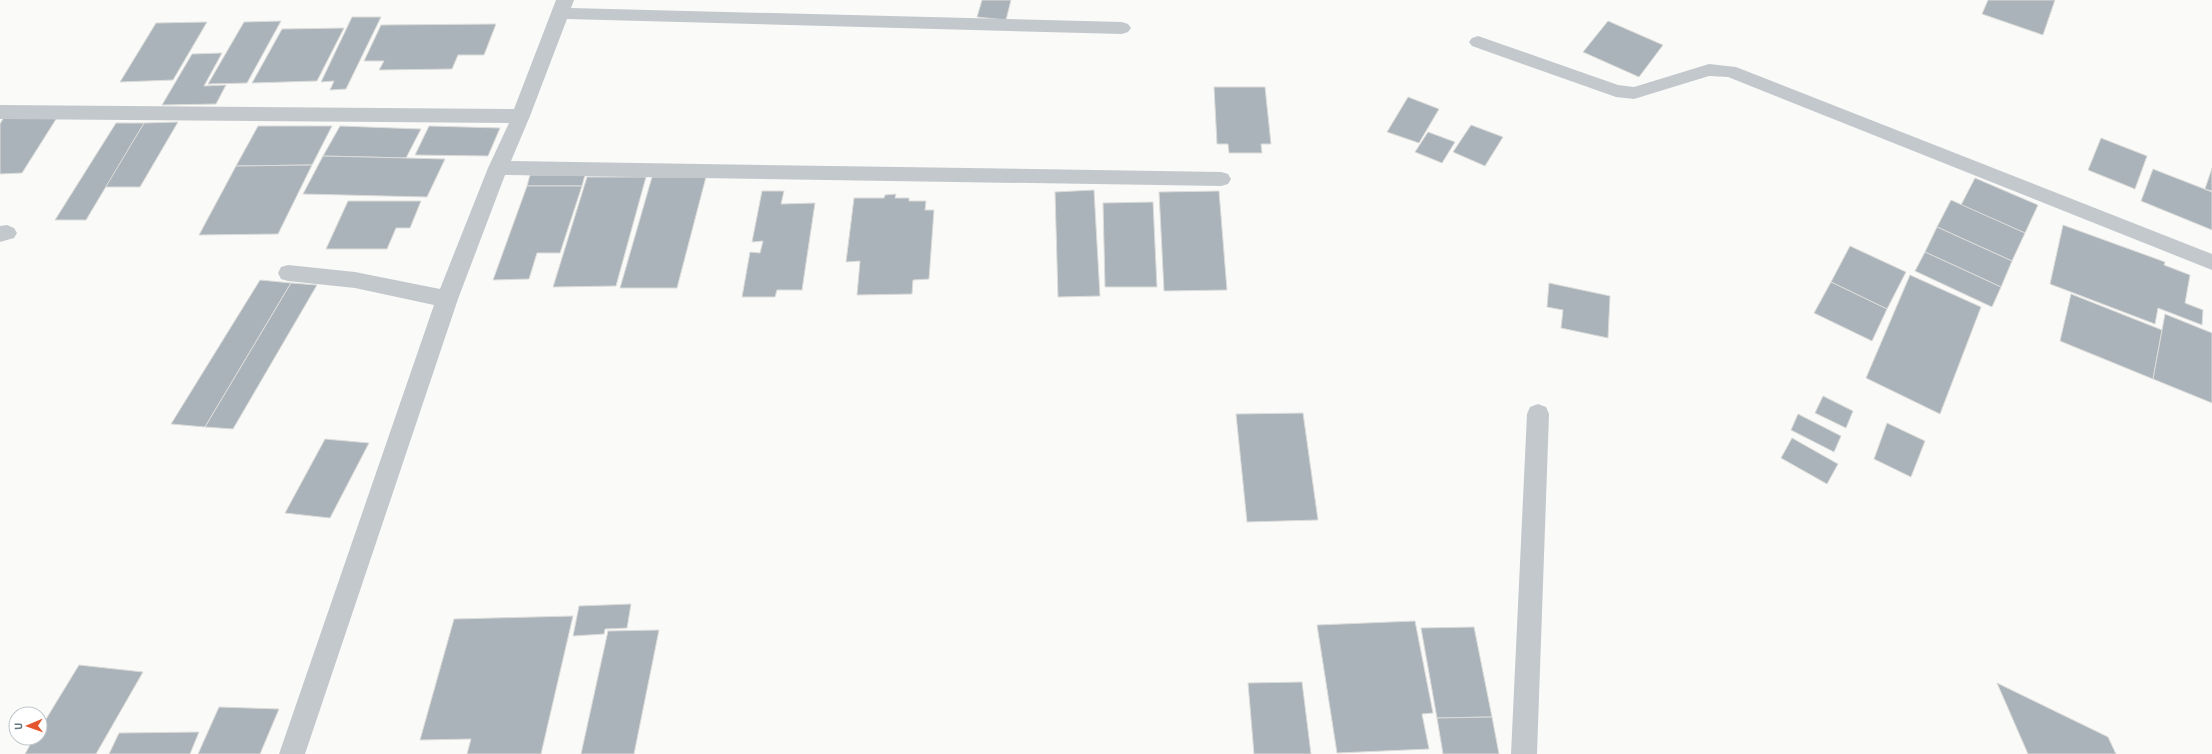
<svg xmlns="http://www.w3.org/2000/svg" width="2212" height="754" font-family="'Titillium Web',sans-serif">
  <rect width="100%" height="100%" fill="#fafaf8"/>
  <g fill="#aab3b9" stroke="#dcdcda">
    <polygon points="982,0 1011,0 1006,20 977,17"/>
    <polygon points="1988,0 2055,0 2043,35 1982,14"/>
    <polygon points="352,17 381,17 346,89 330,90 334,81 321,82"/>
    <polygon points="281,21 247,83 208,84 244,22"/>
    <polygon points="1608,21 1663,45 1639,77 1583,52"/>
    <polygon points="207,22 173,80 120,82 156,23"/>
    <polygon points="496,24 484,55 458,55 452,69 379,70 384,61 364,61 381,25"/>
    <polygon points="344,28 317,81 252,83 282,29"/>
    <polygon points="222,53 204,86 226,85 216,104 162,105 192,54"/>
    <polygon points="1214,87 1265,87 1271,144 1261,144 1262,153 1229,153 1228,144 1217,144"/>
    <polygon points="1408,97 1439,109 1419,143 1387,132"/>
    <polygon points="58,116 22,173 0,174 0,124 4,117"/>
    <polygon points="178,122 140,187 105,187 144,123"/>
    <polygon points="116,123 144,123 86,220 55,220"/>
    <polygon points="1471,125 1503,137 1485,166 1453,152"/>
    <polygon points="258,126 332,126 312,165 236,166"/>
    <polygon points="340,126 421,129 406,158 323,156"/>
    <polygon points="429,126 500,128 488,156 415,155"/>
    <polygon points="1428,132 1455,142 1442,163 1415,152"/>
    <polygon points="2101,138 2147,156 2135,189 2088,170"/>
    <polygon points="323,156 406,158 445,159 427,197 303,194"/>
    <polygon points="312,165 278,234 199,235 236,166"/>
    <polygon points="2212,168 2212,191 2205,189"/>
    <polygon points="2153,169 2212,192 2212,230 2141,201"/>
    <polygon points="530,175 585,175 582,186 527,186"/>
    <polygon points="587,177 646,177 616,286 553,287"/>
    <polygon points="652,177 706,177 677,288 620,288"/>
    <polygon points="1975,178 2038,205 2025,233 1961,205"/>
    <polygon points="527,186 582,186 560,253 537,253 529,279 493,280"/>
    <polygon points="1094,190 1100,296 1058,297 1055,192"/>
    <polygon points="762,191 784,191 781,204 815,203 802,290 777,290 775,297 742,297 750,252 760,253 763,241 752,242"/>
    <polygon points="1219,191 1227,290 1164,291 1159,192"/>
    <polygon points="896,194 895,198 909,198 909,201 926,201 925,210 934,210 929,279 913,280 912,294 857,295 860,261 846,262 854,198 884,198 885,195"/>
    <polygon points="1951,200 2025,233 2012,261 1937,227"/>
    <polygon points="348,201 421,201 410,228 396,228 387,249 326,249"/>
    <polygon points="1153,202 1157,287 1105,287 1103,203"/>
    <polygon points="2063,225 2165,262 2164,265 2190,275 2185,303 2203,310 2202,325 2158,308 2155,324 2050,284"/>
    <polygon points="1937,227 2012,261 2001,287 1925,252"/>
    <polygon points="1850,246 1906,272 1887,309 1831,282"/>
    <polygon points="1925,252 2001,287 1992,307 1915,271"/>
    <polygon points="1910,275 1981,307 1940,414 1866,378"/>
    <polygon points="260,280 291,283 205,427 171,424"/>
    <polygon points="1831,282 1887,309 1872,341 1814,313"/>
    <polygon points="291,283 317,285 233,429 205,427"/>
    <polygon points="1549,283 1610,296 1608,338 1561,328 1563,310 1547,307"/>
    <polygon points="2071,294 2162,330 2153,379 2060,341"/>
    <polygon points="2165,314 2212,333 2212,403 2153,379"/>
    <polygon points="1823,396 1853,411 1846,428 1815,413"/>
    <polygon points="1303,413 1318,520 1247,522 1236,414"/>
    <polygon points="1798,414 1841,436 1834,452 1791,430"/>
    <polygon points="1887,423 1925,441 1911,477 1874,459"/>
    <polygon points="1792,438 1838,464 1827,484 1781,458"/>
    <polygon points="325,439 369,443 330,518 285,513"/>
    <polygon points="631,604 627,628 605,629 604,634 573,636 579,606"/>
    <polygon points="573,616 541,754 467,754 471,739 420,740 454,619"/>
    <polygon points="1415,621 1433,713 1422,714 1429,749 1337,753 1317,625"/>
    <polygon points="1474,627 1492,717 1437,718 1421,628"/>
    <polygon points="659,630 634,754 581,754 608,631"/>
    <polygon points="79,665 143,672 96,754 25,754 34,738 40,738 40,729"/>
    <polygon points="1302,682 1311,754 1254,754 1248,683"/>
    <polygon points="1997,683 2108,737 2116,754 2028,754"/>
    <polygon points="219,707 279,709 260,754 198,754"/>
    <polygon points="1492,717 1499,754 1443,754 1437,718"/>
    <polygon points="199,732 190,754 109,754 119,733"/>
  </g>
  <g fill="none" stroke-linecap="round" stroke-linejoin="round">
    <g fill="#c3c8cc" fill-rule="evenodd">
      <polygon points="556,0 574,0 571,8 1122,22 1128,24 1131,28 1128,32 1122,34 567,19 530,116 511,161 1221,172 1228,174 1231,179 1228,184 1221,186 505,175 458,299 305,754 279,754 434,305 355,288 288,281 281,279 278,273 281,267 288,265 355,272 440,289 488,168 509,123 0,119 0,105 514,109"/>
      <polygon points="1478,36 1618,85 1634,87 1709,64 1736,67 2212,254 2212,270 1728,77 1709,76 1634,99 1616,97 1472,46 1469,42 1472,38"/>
      <polygon points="7,225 14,228 17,233 14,238 0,242 0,226"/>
      <polygon points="1538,404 1546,407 1549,414 1537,754 1511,754 1527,414 1530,407"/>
    </g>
  </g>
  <g transform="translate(28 726) rotate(268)"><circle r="19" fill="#ffffff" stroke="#c1c8cd"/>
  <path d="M0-3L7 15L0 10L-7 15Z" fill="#e4572e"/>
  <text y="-6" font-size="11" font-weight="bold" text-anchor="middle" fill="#657683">U</text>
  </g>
</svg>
